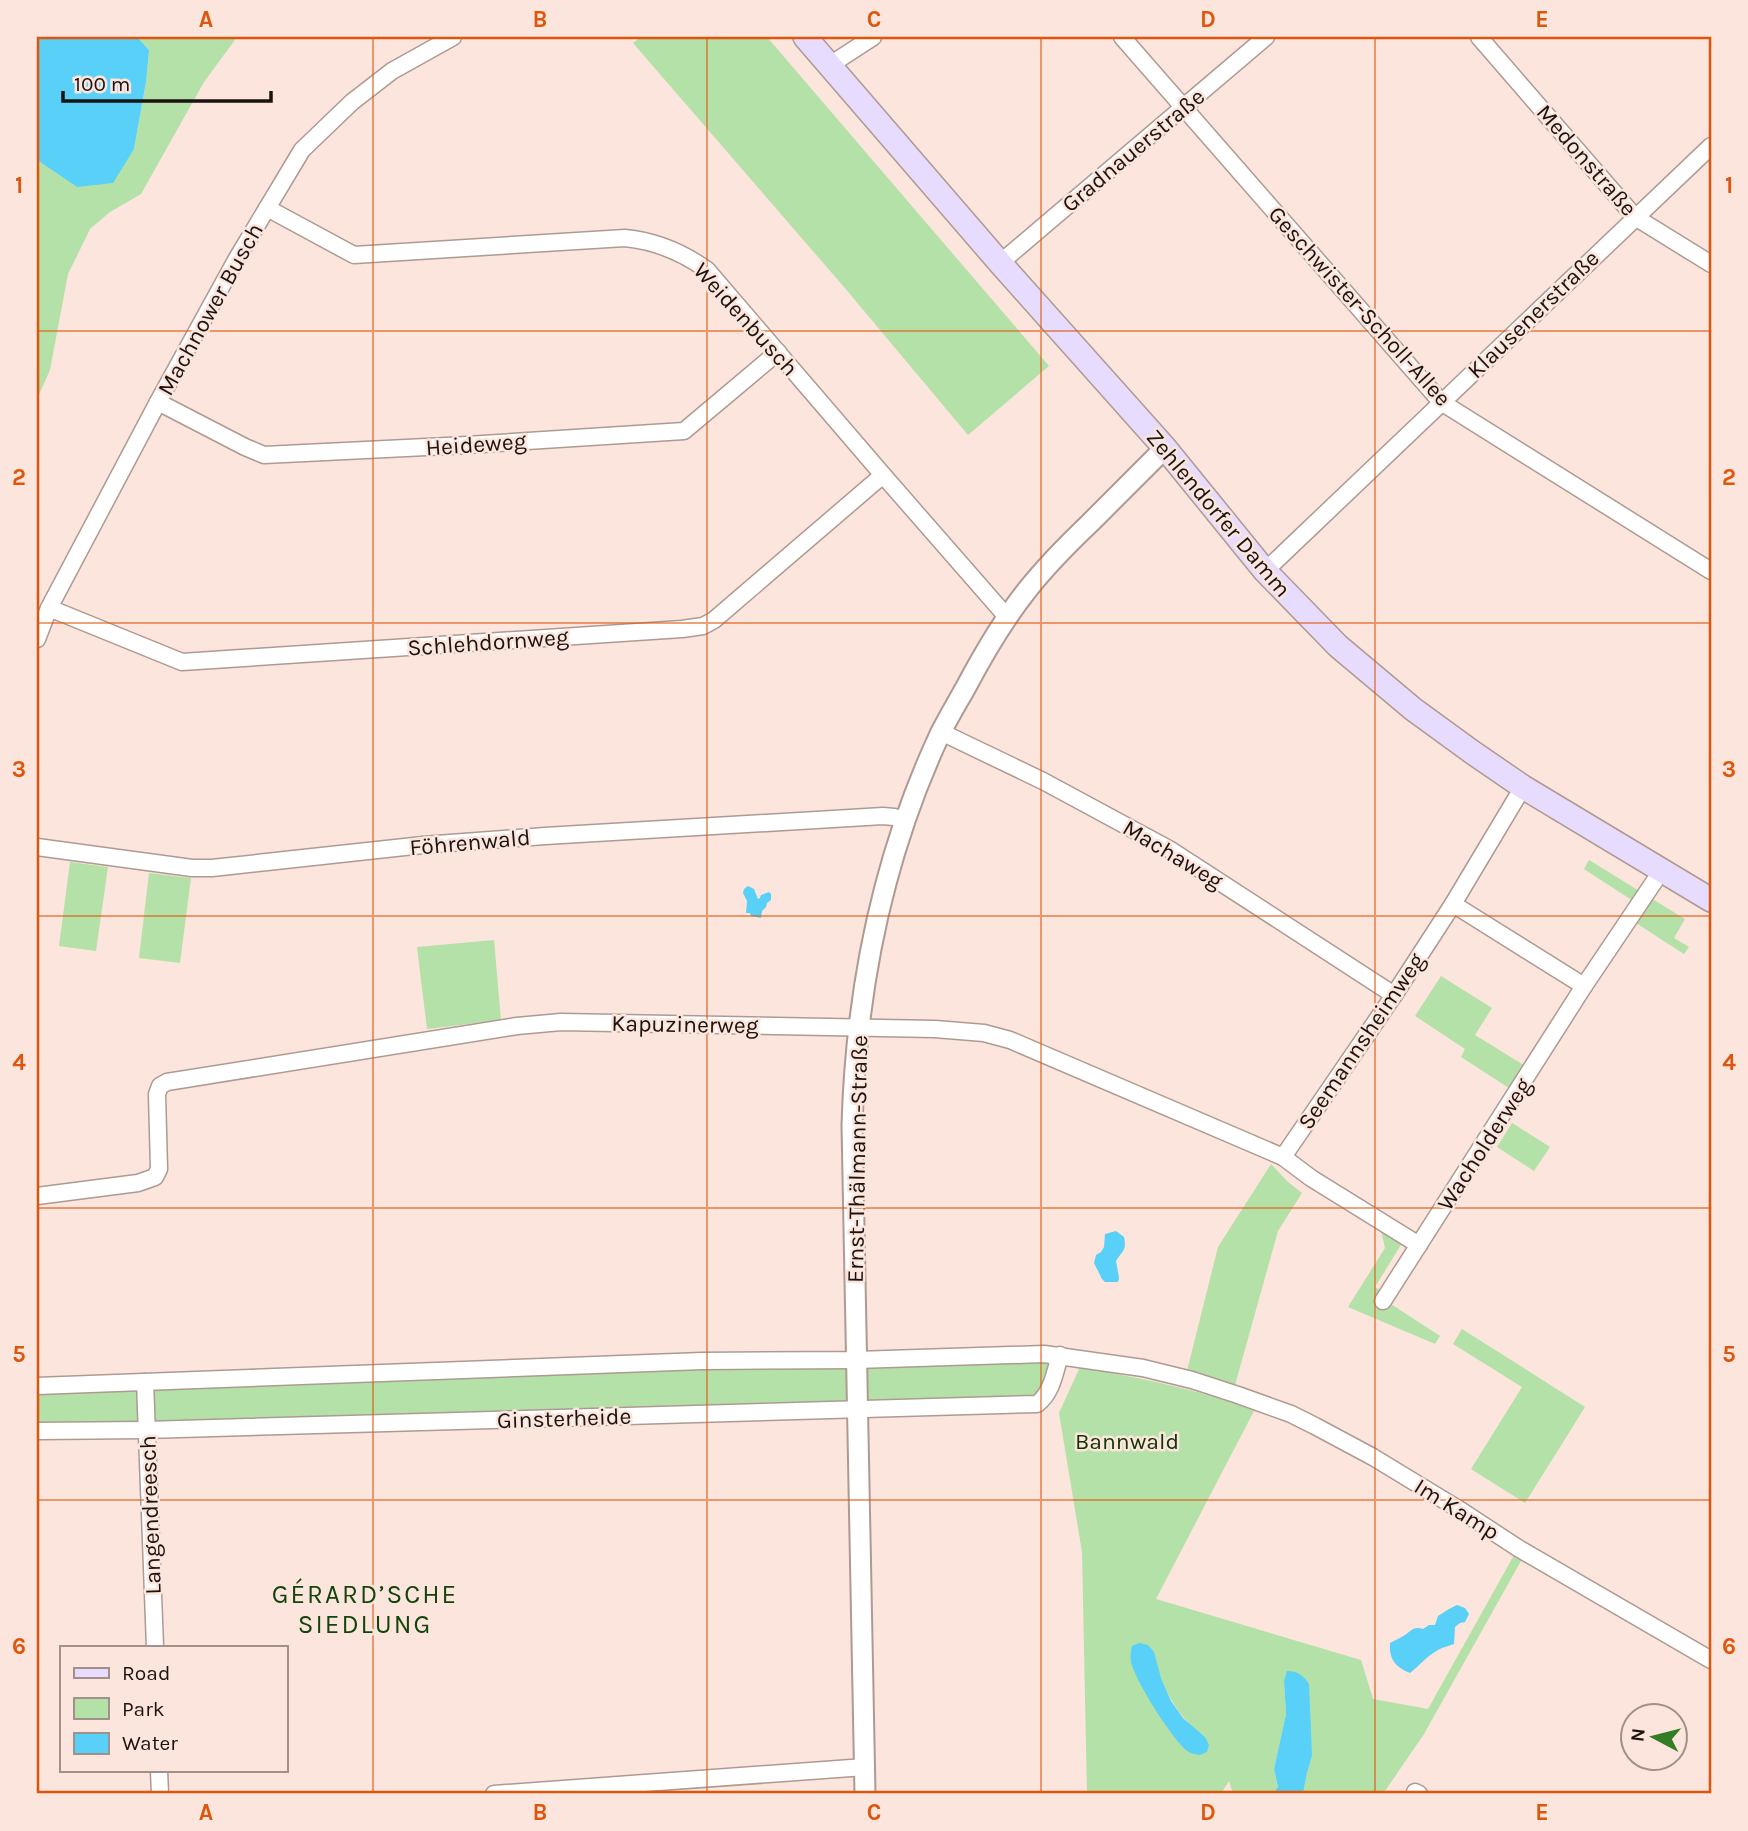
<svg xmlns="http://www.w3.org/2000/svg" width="1748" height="1831" font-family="Karla,sans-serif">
  <rect width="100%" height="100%" fill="#fbe5dc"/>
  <g fill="#b4e1a7" fill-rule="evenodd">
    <polygon points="137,37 237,37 204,82 141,194 110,212 90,229 68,274 50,370 37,399 37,160 77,187 134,149 146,82 149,50"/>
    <polygon points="641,37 767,37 1049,366 968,435 844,287 633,43"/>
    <polygon points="1589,860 1685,919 1674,938 1689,947 1684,954 1636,923 1644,908 1584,869"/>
    <polygon points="70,862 108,867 96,951 59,946"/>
    <polygon points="149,873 191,878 180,963 139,958"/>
    <polygon points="494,940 501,1020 427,1029 417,947"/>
    <polygon points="1441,976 1492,1008 1475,1035 1527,1067 1512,1090 1461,1057 1465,1049 1415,1016"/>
    <polygon points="1512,1123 1550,1147 1534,1171 1497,1147"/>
    <polygon points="1271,1164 1287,1181 1302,1193 1278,1231 1235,1385 1187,1371 1218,1247"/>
    <polygon points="1381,1230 1402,1243 1375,1287 1383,1292 1380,1297 1440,1336 1435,1344 1348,1307 1385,1248"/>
    <polygon points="1462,1329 1585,1407 1525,1503 1471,1469 1522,1387 1453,1344"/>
    <polygon points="1060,1355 1044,1399 37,1431 37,1386"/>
    <path d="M1080,1367c59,11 119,22 174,44l-98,188 205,61 12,39 55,10 90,-161 8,4 -102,182 -41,60h-80l4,-21 5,-17 -28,-75 2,33 -12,55 4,19 -5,6h-40l-4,-13 -7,11 1,2h-136l-5,-242 -23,-139zM1161,1678c11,27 21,41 44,59l-31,-1z"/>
  </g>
  <g fill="#59d0f8">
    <polygon points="37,37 137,37 149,50 146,82 134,149 113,183 77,187 37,160"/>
    <polygon points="748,886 754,889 758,899 760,898 761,895 769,892 771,894 771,900 767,903 766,907 762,911 761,918 751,916 750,913 746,913 747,901 743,893 744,889"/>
    <path d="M1116,1231l8,6c3,14 -2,14 -8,24l3,17 -1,4h-13l-3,-3 -8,-16 2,-8 5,-3 3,-5 1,-13z"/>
    <path d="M1457,1605l8,3 4,6 -4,8 -5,1 -5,4 -1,17c-5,2 -11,3 -16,6 -11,6 -18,15 -28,23 -15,-6 -21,-14 -20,-30 5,-3 11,-5 15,-8 7,-5 9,-9 18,-6l6,-4h6l3,-9 11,-7z"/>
    <path d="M1139,1643l9,2 6,7 7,26 10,23 12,17 22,19 4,8 -2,7 -7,3c-4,-1 -8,-1 -11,-3 -15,-9 -54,-72 -58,-90 -1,-6 0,-11 1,-16z"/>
    <path d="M1287,1671c11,0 16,4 22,13l3,72 -5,17 -4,21h-30l5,-7 -4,-18 12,-55 -2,-33z"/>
  </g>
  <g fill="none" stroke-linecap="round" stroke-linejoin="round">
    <g stroke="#ae9a92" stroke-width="19">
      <g id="minor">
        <polyline points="1122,37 1441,402 1711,571"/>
        <polyline points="1479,37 1635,217 1711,264"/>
        <polyline points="830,65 873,37"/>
        <path d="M267,208l87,47 271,-17c31,3 57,14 82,32l176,205 124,142"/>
        <polyline points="1000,263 1266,37"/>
        <polyline points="158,402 245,447 264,455 467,445 684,431 778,352"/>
        <polyline points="1265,571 1711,146"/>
        <polyline points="49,608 182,662 682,629 703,626 714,620 883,475"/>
        <polyline points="37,639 49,608 158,402 236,260 302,150 352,102 392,71 453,37"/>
        <polyline points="941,732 1043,781 1169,849 1394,995"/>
        <polyline points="37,847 192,868 212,868 423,845 545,836 883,816 894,817 905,820"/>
        <polyline points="1453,904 1584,986"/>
        <polyline points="1283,1157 1394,995 1453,904 1523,787"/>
        <polyline points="37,1196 138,1183 155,1177 159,1169 157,1094 160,1086 167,1082 517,1026 561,1022 935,1029 984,1033 1010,1040 1283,1157 1311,1178 1419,1245"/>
        <polyline points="1383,1301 1584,986 1662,870"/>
        <polyline points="145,1382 155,1647"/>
        <polyline points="37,1386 702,1361 856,1360 1044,1354 1143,1368 1192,1380 1238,1395 1291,1414 1315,1426 1373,1457 1460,1510 1518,1548 1711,1660"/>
        <path d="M37,1431l109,-1 891,-26c15,-11 18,-32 23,-49"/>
        <polyline points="159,1770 160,1794"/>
        <polyline points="1415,1792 1419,1794"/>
        <polyline points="494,1794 865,1767"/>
      </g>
    </g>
    <g stroke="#ae9a92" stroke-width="23">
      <path id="tertiary" d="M865,1794l-13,-669c4,-134 31,-269 88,-391 8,-16 17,-31 26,-47 18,-34 38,-68 62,-98 19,-24 40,-45 62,-66 25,-25 50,-50 75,-75"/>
    </g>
    <g stroke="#ae9a92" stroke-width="26">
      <polyline id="secondary" points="805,37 1000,263 1165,448 1265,571 1338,646 1413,709 1472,752 1523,787 1711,900"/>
    </g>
    <use href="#minor" stroke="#fff" stroke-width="16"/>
    <use href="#tertiary" stroke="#fff" stroke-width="19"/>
    <use href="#secondary" stroke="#e7dcfd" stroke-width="23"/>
  </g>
  <path fill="none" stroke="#de560c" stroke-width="2" stroke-opacity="0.55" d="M373,37v1757M707,37v1757M1041,37v1757M1375,37v1757M37,331h1674M37,623h1674M37,916h1674M37,1208h1674M37,1500h1674"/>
  <g text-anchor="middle" stroke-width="5" stroke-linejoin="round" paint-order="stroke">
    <g font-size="23" fill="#1a1310" stroke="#fbe5dc">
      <text transform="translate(1133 150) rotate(-40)" y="8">Gradnauerstraße</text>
      <text transform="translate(1587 160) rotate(49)" y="8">Medonstraße</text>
      <text transform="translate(1360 306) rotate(48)" y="8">Geschwister-Scholl-Allee</text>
      <text transform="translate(210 309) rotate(-61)" y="8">Machnower Busch</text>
      <text transform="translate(1533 314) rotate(-44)" y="8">Klausenerstraße</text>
      <text transform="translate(746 319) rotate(48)" y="8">Weidenbusch</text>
      <text transform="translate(476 444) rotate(-4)" y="8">Heideweg</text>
      <text transform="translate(1219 513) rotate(50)" y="8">Zehlendorfer Damm</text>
      <text transform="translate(488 642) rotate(-4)" y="8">Schlehdornweg</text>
      <text transform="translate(470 842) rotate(-5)" y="8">Föhrenwald</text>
      <text transform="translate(1173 854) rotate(31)" y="8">Machaweg</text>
      <text transform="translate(685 1024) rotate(1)" y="8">Kapuzinerweg</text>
      <text transform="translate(1361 1041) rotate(-56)" y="8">Seemannsheimweg</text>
      <text transform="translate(1484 1144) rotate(-57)" y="8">Wacholderweg</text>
      <text transform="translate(857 1159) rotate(-89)" y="8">Ernst-Thälmann-Straße</text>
      <text transform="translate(564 1418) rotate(-2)" y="8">Ginsterheide</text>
      <text transform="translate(1457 1509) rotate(32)" y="8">Im Kamp</text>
      <text transform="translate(150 1515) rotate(-92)" y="8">Langendreesch</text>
    </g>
    <g font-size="23" fill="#0e3500" stroke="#fbe5dc">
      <text x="1127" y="1449">Bannwald</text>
    </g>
    <g font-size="26" letter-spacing="2" fill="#14440a" stroke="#fbe5dc">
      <text x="365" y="1603">GÉRARD’SCHE<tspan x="365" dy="30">SIEDLUNG</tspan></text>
    </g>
  </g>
  <rect width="1748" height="1831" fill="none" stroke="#fbe5dc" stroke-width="77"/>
  <rect x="60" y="1646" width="228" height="126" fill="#fbe5dc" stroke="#a1918a" stroke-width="2"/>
  <rect x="74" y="1668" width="35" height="10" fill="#e7dcfd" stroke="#a1918a" stroke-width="2"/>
  <text x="122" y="1680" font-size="21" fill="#1a1310">Road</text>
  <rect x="74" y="1698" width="35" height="21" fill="#b4e1a7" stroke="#a1918a" stroke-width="2"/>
  <text x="122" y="1716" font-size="21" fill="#1a1310">Park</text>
  <rect x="74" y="1733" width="35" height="21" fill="#59d0f8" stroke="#a1918a" stroke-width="2"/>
  <text x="122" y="1750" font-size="21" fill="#1a1310">Water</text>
  <g transform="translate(1654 1737) rotate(277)"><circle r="33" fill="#fbe5dc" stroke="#a1918a" stroke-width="2"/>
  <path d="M0-5L12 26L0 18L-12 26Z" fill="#337d24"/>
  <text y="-10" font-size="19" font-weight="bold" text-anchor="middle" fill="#1a1310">N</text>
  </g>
  <path d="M63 91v10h208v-10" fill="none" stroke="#1a1310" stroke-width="3.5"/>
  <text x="74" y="91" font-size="21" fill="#1a1310" stroke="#fbe5dc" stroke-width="5" paint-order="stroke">100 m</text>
  <rect x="38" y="38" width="1672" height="1754" fill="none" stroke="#de560c" stroke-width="2.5"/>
  <g font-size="23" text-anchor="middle" font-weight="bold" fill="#de560c">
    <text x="206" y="27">A</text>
    <text x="540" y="27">B</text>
    <text x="874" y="27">C</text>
    <text x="1208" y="27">D</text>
    <text x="1542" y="27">E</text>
    <text x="19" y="193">1</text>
    <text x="1729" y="193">1</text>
    <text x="19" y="485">2</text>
    <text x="1729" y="485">2</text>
    <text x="19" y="777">3</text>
    <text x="1729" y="777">3</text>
    <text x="19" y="1070">4</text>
    <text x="1729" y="1070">4</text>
    <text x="19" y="1362">5</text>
    <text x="1729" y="1362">5</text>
    <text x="19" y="1654">6</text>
    <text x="1729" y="1654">6</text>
    <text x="206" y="1820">A</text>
    <text x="540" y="1820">B</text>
    <text x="874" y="1820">C</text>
    <text x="1208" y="1820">D</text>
    <text x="1542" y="1820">E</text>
  </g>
</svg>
